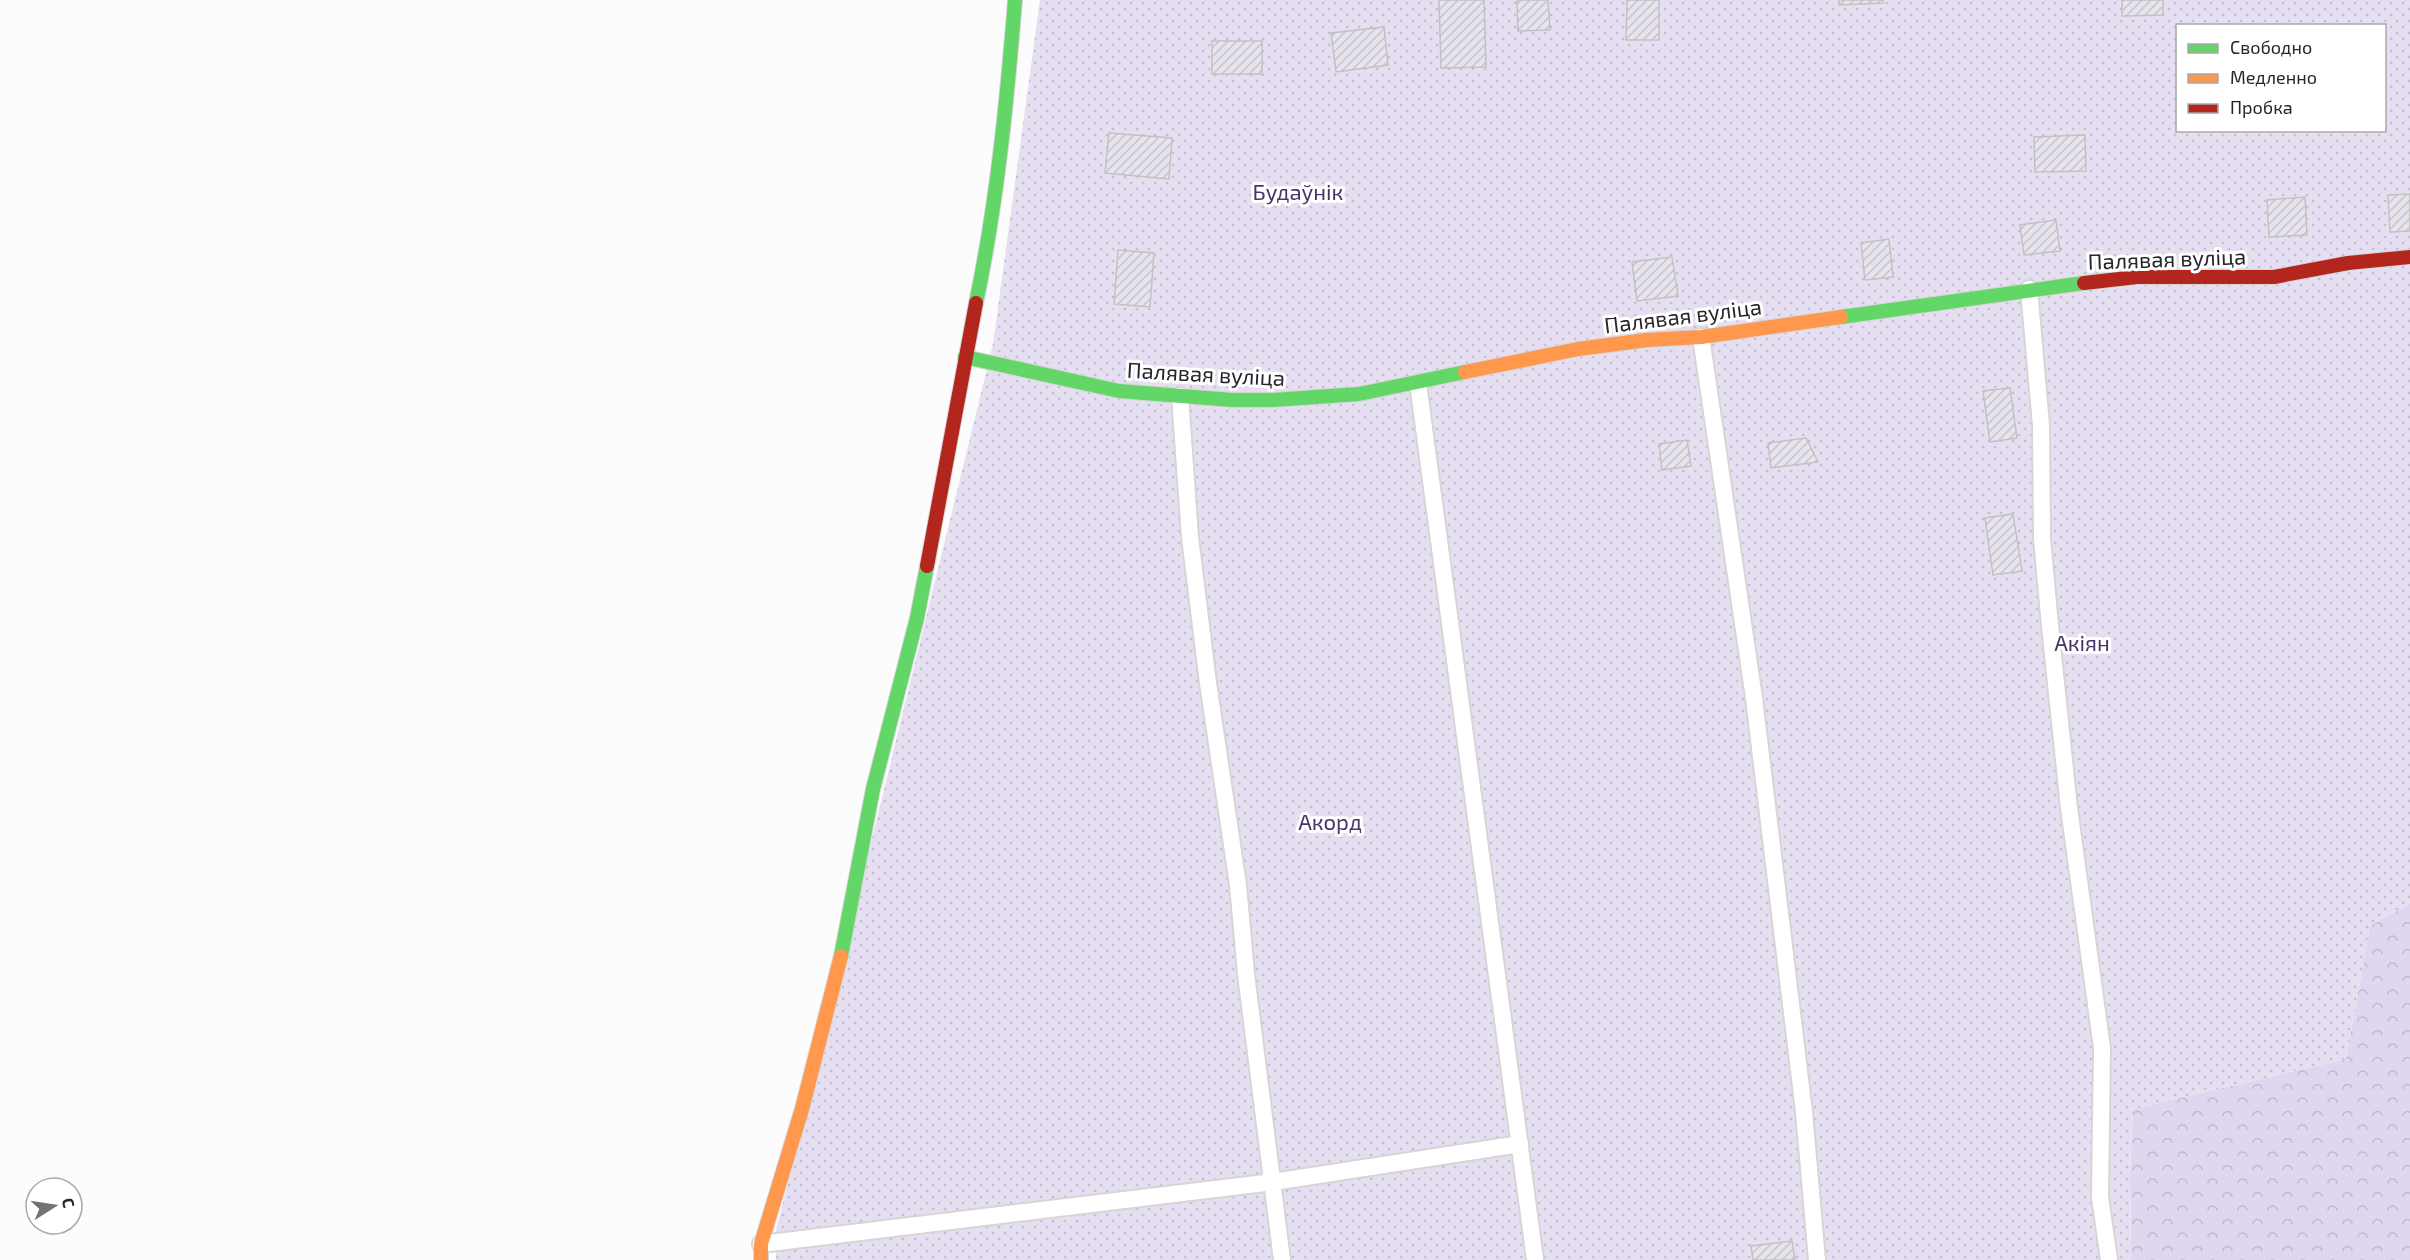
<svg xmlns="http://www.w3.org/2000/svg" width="2410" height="1260" font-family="'Exo 2',sans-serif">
  <defs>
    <pattern id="forest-crowns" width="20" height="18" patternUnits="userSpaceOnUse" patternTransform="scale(1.5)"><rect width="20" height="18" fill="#e0d6f0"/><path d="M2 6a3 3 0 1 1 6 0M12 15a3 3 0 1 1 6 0" fill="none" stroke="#c0b8ce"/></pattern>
    <pattern id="garden-dots" width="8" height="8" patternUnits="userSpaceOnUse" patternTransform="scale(1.5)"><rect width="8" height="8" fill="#e6dff1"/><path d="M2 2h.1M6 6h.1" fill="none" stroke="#c5bfcf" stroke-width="1.8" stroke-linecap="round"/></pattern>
    <pattern id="building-hatch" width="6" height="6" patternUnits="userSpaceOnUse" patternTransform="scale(1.5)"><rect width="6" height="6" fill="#e7e4ed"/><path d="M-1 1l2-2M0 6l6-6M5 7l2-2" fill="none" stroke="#c6c3cb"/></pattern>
  </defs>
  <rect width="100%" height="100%" fill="#fcfcfd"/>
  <polygon fill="url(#forest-crowns)" points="2410,903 2410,1260 2131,1260 2130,1174 2133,1109 2346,1059 2370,926"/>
  <path fill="url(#garden-dots)" fill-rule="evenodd" d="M1040,0h1370v903l-40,23 -24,133 -213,50 -3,65 1,86h-1355v-29l217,-887zM2178,26h206v104h-206z"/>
  <g fill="url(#building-hatch)" stroke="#c1c1c2" stroke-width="1.5">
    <polygon points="1439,0 1484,0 1486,67 1441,68"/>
    <polygon points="1517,0 1548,0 1550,30 1518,31"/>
    <polygon points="1627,0 1659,0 1659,40 1626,40"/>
    <polygon points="1839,0 1883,0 1883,3 1839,5"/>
    <polygon points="2122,0 2163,0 2163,15 2122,16"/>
    <polygon points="1384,27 1388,65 1336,72 1331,33"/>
    <rect x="1212" y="41" width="50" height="33"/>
    <polygon points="1109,133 1172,138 1169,179 1105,173"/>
    <polygon points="2085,135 2086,171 2035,172 2034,137"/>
    <polygon points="2410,194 2410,231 2390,232 2388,195"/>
    <polygon points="2305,197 2307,235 2269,237 2267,200"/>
    <polygon points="2056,220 2060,251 2024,255 2020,225"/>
    <polygon points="1889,239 1893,277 1865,280 1861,243"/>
    <polygon points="1118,250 1154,253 1150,307 1114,304"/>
    <polygon points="1672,257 1678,296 1637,301 1632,262"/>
    <polygon points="2010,388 2017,438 1990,442 1983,391"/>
    <polygon points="1806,438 1818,462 1771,468 1768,443"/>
    <polygon points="1687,440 1691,466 1662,470 1659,444"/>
    <polygon points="2013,514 2022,571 1993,575 1985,518"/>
    <polygon points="1792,1241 1795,1260 1753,1260 1751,1246"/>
  </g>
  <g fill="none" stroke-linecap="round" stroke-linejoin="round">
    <g stroke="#d6d6d7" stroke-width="20">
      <g id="lane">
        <polyline points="2029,289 2041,425 2042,538 2050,626 2069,808 2102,1048 2100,1197 2109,1260"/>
        <polyline points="1701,337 1754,698 1804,1112 1817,1260"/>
        <polyline points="1418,383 1535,1260"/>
        <polyline points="1180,396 1190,537 1208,683 1238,885 1246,974 1282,1260"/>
        <polyline points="761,1244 1273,1182 1520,1144"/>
      </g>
    </g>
    <g stroke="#d6d6d7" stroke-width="16">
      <g id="fast">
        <path d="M976,303c21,-100 31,-202 39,-303"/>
        <polyline points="1841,317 2084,283"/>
        <polyline points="965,357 1119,391 1232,400 1273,400 1359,394 1465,372"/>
        <polyline points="841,956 873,789 917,618 927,566"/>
      </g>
    </g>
    <g stroke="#d6d6d7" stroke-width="16">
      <g id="slow">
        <polyline points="1465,372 1578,349 1647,340 1701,337 1841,317"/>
        <polyline points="761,1260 761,1244 802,1109 841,956"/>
      </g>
    </g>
    <g stroke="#d6d6d7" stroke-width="16">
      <g id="jam">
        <polyline points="2084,283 2137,277 2274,277 2348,263 2410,257"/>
        <polyline points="927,566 976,303"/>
      </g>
    </g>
    <use href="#lane" stroke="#fff" stroke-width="16"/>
    <use href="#fast" stroke="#63d668" stroke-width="14"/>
    <use href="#slow" stroke="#ff974d" stroke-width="14"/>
    <use href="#jam" stroke="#b3261e" stroke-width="14"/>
  </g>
  <g text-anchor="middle" stroke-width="6" stroke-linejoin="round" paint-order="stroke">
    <g font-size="22" fill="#4c326b" stroke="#fff">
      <text x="1298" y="200">Будаўнік</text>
      <text x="2082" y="651">Акіян</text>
      <text x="1330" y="830">Акорд</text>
    </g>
    <g font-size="22" fill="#272628" stroke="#fff">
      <text transform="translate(2167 259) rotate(-2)" y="8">Палявая вуліца</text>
      <text transform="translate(1683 316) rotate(-7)" y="8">Палявая вуліца</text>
      <text transform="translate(1206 374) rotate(3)" y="8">Палявая вуліца</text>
    </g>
  </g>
  <rect x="2176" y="24" width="210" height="108" fill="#ffffff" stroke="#a9a8a9" stroke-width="1.5"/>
  <rect x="2188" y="44" width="30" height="9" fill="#63d668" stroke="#a9a8a9" stroke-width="1.5"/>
  <text x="2230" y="54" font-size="18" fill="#272628">Свободно</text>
  <rect x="2188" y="74" width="30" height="9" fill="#ff974d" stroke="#a9a8a9" stroke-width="1.5"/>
  <text x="2230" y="84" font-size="18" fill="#272628">Медленно</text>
  <rect x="2188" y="104" width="30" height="9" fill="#b3261e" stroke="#a9a8a9" stroke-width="1.5"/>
  <text x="2230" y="114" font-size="18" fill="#272628">Пробка</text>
  <g transform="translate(54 1206) rotate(78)"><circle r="28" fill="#ffffff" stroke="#a9a8a9" stroke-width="1.5"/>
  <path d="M0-4.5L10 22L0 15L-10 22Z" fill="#727173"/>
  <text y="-9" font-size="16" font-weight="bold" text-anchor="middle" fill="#272628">С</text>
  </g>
</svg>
